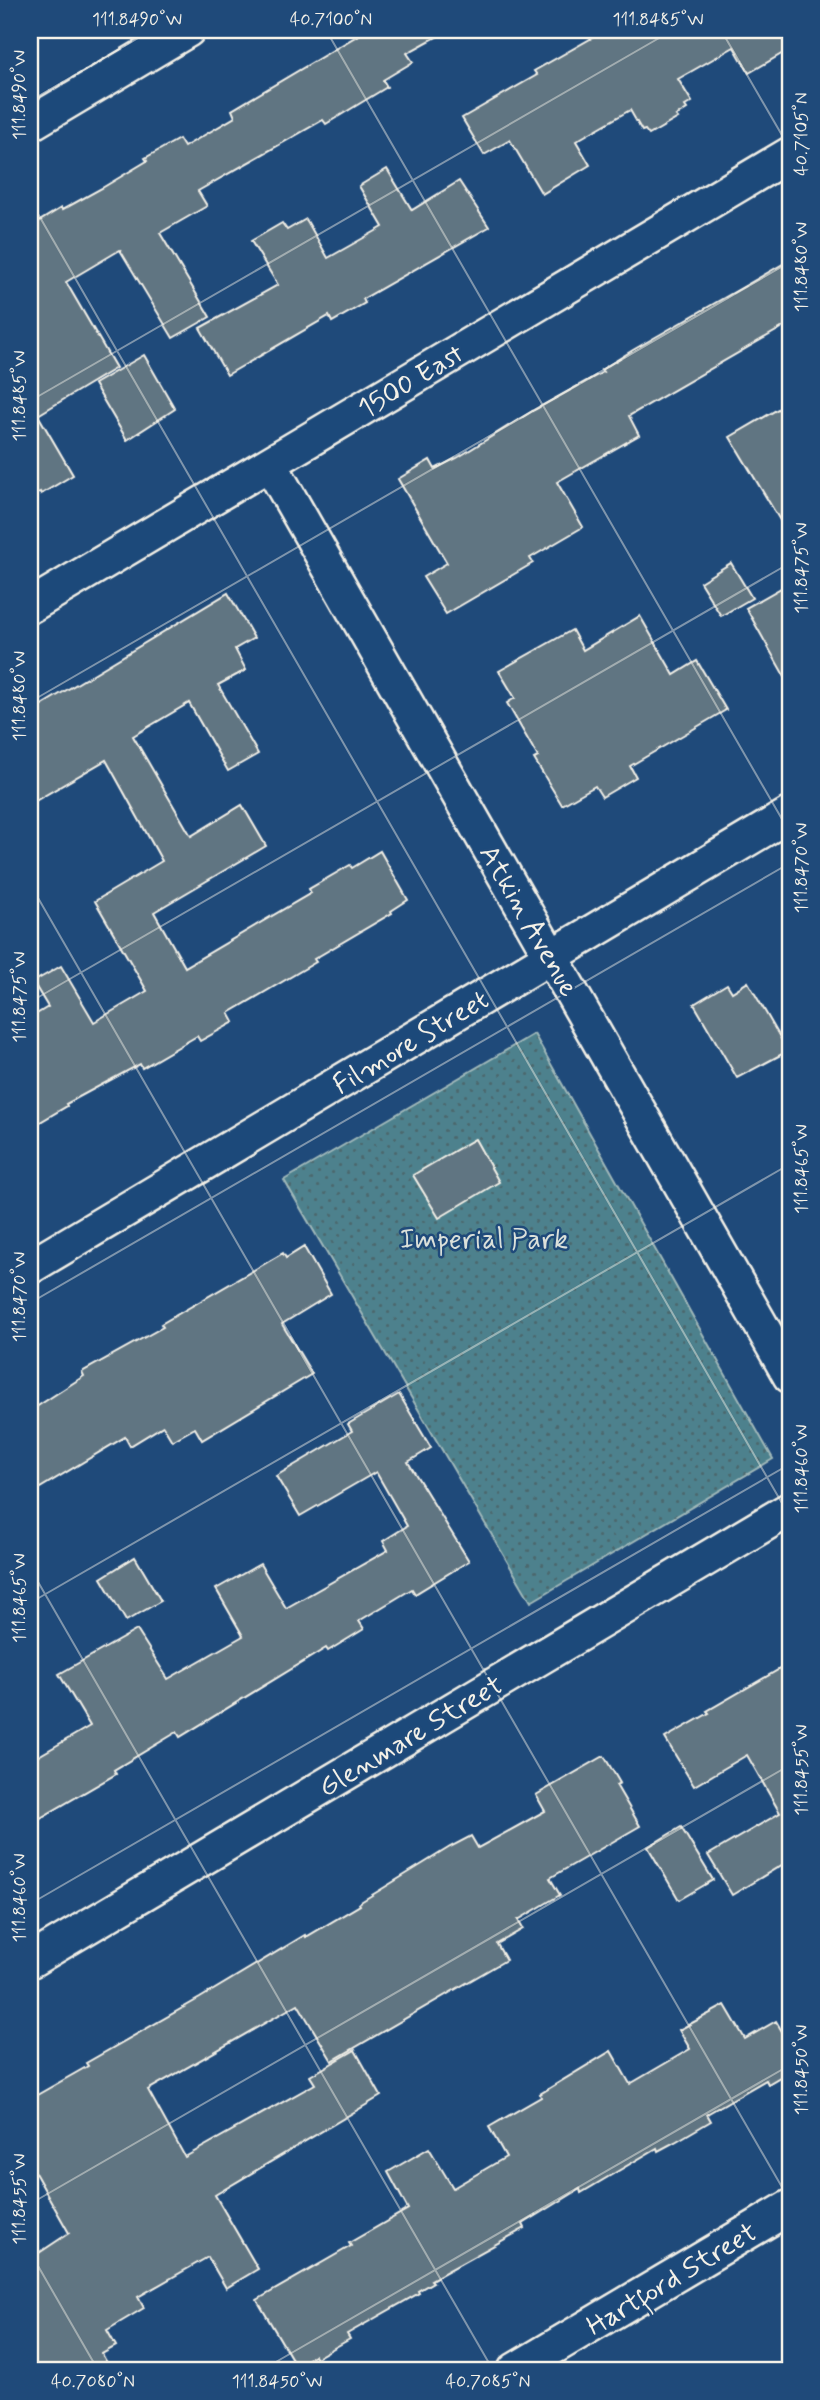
<svg xmlns="http://www.w3.org/2000/svg" width="820" height="2400" font-family="Mynerve,sans-serif">
  <defs>
    <pattern id="park-dots" width="8" height="8" patternUnits="userSpaceOnUse" patternTransform="scale(1.75)"><rect width="8" height="8" fill="#4e818d"/><path d="M2 2h.1M6 6h.1" fill="none" stroke="#4c676d" stroke-width="1.8" stroke-linecap="round"/></pattern>
  </defs>
  <rect width="100%" height="100%" fill="#1f4a7a"/>
  <filter id="ink" filterUnits="userSpaceOnUse"><feTurbulence type="fractalNoise" baseFrequency=".0143" numOctaves="2"/><feDisplacementMap in="SourceGraphic" scale="14" xChannelSelector="R" yChannelSelector="G"/><feConvolveMatrix kernelMatrix="1 2 1 2 8 2 1 2 1" color-interpolation-filters="sRGB"/></filter>
  <g filter="url(#ink)">
    <polygon fill="url(#park-dots)" stroke="#a1b9ba" stroke-width="2" points="534,1034 773,1459 531,1602 284,1180"/>
    <g fill="#607482" stroke="#f4f1e8" stroke-width="2">
      <polygon points="367,30 449,30 407,53 413,62 383,80 387,87 326,124 323,120 198,191 207,206 160,233 210,317 173,338 120,250 66,282 116,368 38,415 73,475 41,494 40,492 30,498 30,219 33,225 61,208 62,210 102,188 147,161 145,158 179,139 184,147 235,117 232,110"/>
      <polygon points="606,30 790,30 790,49 749,73 734,47 678,79 692,102 685,106 687,109 676,116 678,118 649,135 645,130 642,131 630,110 576,141 590,165 542,194 510,140 484,155 462,118 537,75 534,71"/>
      <polygon points="387,169 412,210 459,181 489,227 363,299 365,303 332,322 329,316 227,375 200,328 278,285 251,241 282,223 287,230 306,219 328,258 383,227 359,186"/>
      <polygon points="790,260 790,323 629,416 639,435 557,482 583,527 530,558 533,563 446,614 423,577 447,563 398,479 430,460 435,469 457,458 534,410 603,372 601,370 633,350"/>
      <polygon points="144,355 175,409 127,440 94,384"/>
      <polygon points="790,402 790,537 730,437"/>
      <polygon points="731,563 752,598 721,616 700,582"/>
      <polygon points="790,583 790,686 746,608"/>
      <polygon points="228,593 254,638 235,649 246,670 218,685 258,754 228,771 189,703 133,736 191,836 242,805 266,846 154,912 185,967 311,893 309,889 350,865 352,868 380,851 408,900 391,911 392,913 314,959 316,962 229,1013 234,1022 200,1041 197,1036 142,1068 140,1064 66,1104 67,1106 30,1128 30,1018 48,1007 33,982 61,966 94,1022 147,991 95,901 162,861 106,760 30,804 30,712"/>
      <polygon points="640,616 674,675 697,661 726,710 630,766 636,777 602,797 595,786 562,805 534,759 538,757 507,703 515,698 499,671 572,630 583,650"/>
      <polygon points="748,982 788,1051 737,1078 694,1004 727,984 732,992"/>
      <polygon points="475,1139 499,1182 439,1218 413,1175"/>
      <polygon points="304,1247 331,1294 282,1324 312,1374 202,1440 195,1428 172,1441 163,1426 130,1446 125,1437 30,1494 30,1411 84,1376 82,1372 163,1327 161,1324 283,1253 286,1258"/>
      <polygon points="399,1394 431,1448 408,1462 469,1561 415,1594 412,1589 359,1621 364,1629 328,1651 326,1648 180,1737 177,1732 114,1770 116,1774 30,1824 30,1761 90,1726 59,1674 137,1630 168,1679 243,1636 216,1589 260,1564 286,1608 388,1550 383,1541 407,1526 376,1472 300,1516 276,1476 352,1431 348,1424"/>
      <polygon points="135,1557 161,1601 126,1621 101,1578"/>
      <polygon points="790,1663 790,1860 732,1895 708,1855 780,1813 747,1755 694,1786 665,1738 709,1713 707,1711"/>
      <polygon points="604,1756 620,1783 616,1785 640,1826 550,1878 560,1895 518,1920 523,1929 497,1944 506,1960 332,2061 298,2004 148,2090 185,2157 315,2084 310,2076 355,2050 381,2096 215,2195 258,2269 226,2288 208,2257 138,2297 144,2308 107,2330 116,2346 102,2354 111,2370 30,2370 30,2259 69,2233 30,2164 30,2099 88,2066 86,2063 200,1998 305,1935 306,1937 360,1905 359,1903 450,1847 471,1836 478,1848 545,1811 536,1795"/>
      <polygon points="681,1827 713,1880 679,1900 648,1847"/>
      <polygon points="725,2005 745,2039 776,2021 790,2045 790,2071 768,2084 766,2080 707,2114 711,2121 675,2142 658,2151 657,2148 581,2193 580,2189 523,2224 525,2228 431,2280 433,2282 418,2291 419,2293 347,2334 350,2339 316,2358 314,2355 296,2366 257,2300 351,2246 349,2243 408,2209 388,2172 429,2148 453,2188 506,2157 489,2127 541,2097 540,2094 611,2051 630,2084 690,2049 679,2030"/>
    </g>
    <g fill="none" stroke-linecap="round" stroke-linejoin="round">
      <g stroke="#f4f1e8" stroke-width="38">
        <g id="minor">
          <polyline points="30,124 188,30"/>
          <polyline points="270,464 790,1376"/>
          <polyline points="30,606 790,154"/>
          <polyline points="30,1267 790,814"/>
          <polyline points="30,1961 790,1509"/>
          <polyline points="515,2370 790,2207"/>
        </g>
      </g>
      <use href="#minor" stroke="#1f4a7a" stroke-width="33"/>
    </g>
  </g>
  <path fill="none" stroke="#f4f1e8" stroke-width="2" stroke-opacity="0.45" d="M326,30l464,803M721,30l69,119M30,101l122,-71M30,200l760,1317M30,401l643,-371M30,702l760,-440M30,884l760,1317M30,1002l760,-439M30,1303l760,-440M30,1568l463,802M30,1603l760,-439M30,1904l760,-440M30,2204l760,-439M30,2252l68,118M262,2370l528,-305M783,2370l7,-4"/>
  <g text-anchor="middle" stroke-width="5" stroke-linejoin="round" paint-order="stroke">
    <g font-size="28" fill="#f4f1e8" stroke="#1f4a7a">
      <text transform="translate(410 380) rotate(-31)" y="10">1500 East</text>
      <text transform="translate(530 920) rotate(60)" y="10">Atkin Avenue</text>
      <text transform="translate(410 1041) rotate(-31)" y="10">Filmore Street</text>
      <text transform="translate(410 1735) rotate(-31)" y="10">Glenmare Street</text>
      <text transform="translate(671 2278) rotate(-31)" y="10">Hartford Street</text>
    </g>
    <g font-size="28" fill="#dbe0da" stroke="#1f4a7a">
      <text x="484" y="1248">Imperial Park</text>
    </g>
  </g>
  <rect width="820" height="2400" fill="none" stroke="#1f4a7a" stroke-width="77"/>
  <rect x="38" y="38" width="744" height="2324" fill="none" stroke="#f4f1e8" stroke-width="2.5"/>
  <g font-size="18" text-anchor="middle" fill="#f4f1e8">
    <text x="137" y="25">111.8490°W</text>
    <text x="331" y="25">40.7100°N</text>
    <text x="658" y="25">111.8485°W</text>
    <text transform="translate(19 95) rotate(-90)" y="6">111.8490°W</text>
    <text transform="translate(801 134) rotate(-90)" y="6">40.7105°N</text>
    <text transform="translate(801 267) rotate(-90)" y="6">111.8480°W</text>
    <text transform="translate(19 396) rotate(-90)" y="6">111.8485°W</text>
    <text transform="translate(801 568) rotate(-90)" y="6">111.8475°W</text>
    <text transform="translate(19 696) rotate(-90)" y="6">111.8480°W</text>
    <text transform="translate(801 868) rotate(-90)" y="6">111.8470°W</text>
    <text transform="translate(19 997) rotate(-90)" y="6">111.8475°W</text>
    <text transform="translate(801 1169) rotate(-90)" y="6">111.8465°W</text>
    <text transform="translate(19 1297) rotate(-90)" y="6">111.8470°W</text>
    <text transform="translate(801 1469) rotate(-90)" y="6">111.8460°W</text>
    <text transform="translate(19 1598) rotate(-90)" y="6">111.8465°W</text>
    <text transform="translate(801 1770) rotate(-90)" y="6">111.8455°W</text>
    <text transform="translate(19 1898) rotate(-90)" y="6">111.8460°W</text>
    <text transform="translate(801 2070) rotate(-90)" y="6">111.8450°W</text>
    <text transform="translate(19 2199) rotate(-90)" y="6">111.8455°W</text>
    <text x="93" y="2387">40.7080°N</text>
    <text x="277" y="2387">111.8450°W</text>
    <text x="488" y="2387">40.7085°N</text>
  </g>
</svg>
